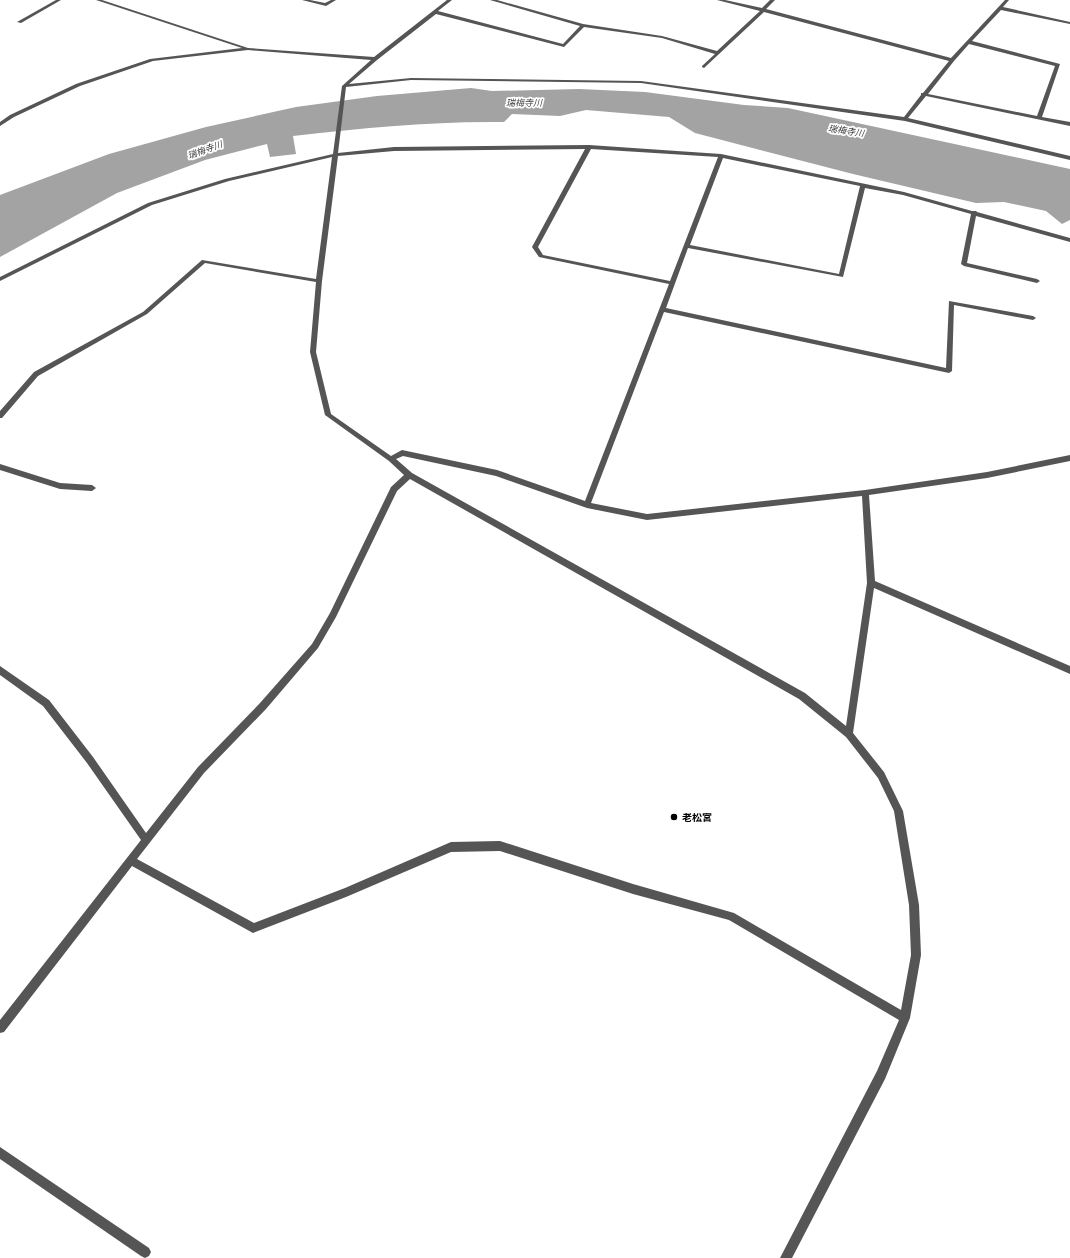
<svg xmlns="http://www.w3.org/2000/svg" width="1070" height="1258" font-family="'DM Sans','Noto Sans JP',sans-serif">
  <rect width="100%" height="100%" fill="#fff"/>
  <path fill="#a3a3a3" d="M471,88l21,3 87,-2 66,3 99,13 44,3 282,61v51l-8,4 -16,-13 -42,-9 -28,1 -123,-29 -158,-41 -26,-16 -83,-7 -26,6 -48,-2 -8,8c-71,-1 -141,6 -211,14l3,18 -26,3 -3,-13 -62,16 -88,33 -117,64v-62l109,-41 97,-27 90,-20 81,-11z"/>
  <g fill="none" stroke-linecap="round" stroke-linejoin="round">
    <g fill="#555" fill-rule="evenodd">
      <polygon points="56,0 61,0 21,23 17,22"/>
      <path d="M96,0h6l146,48 126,9 73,-57h5l-14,11 125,33 17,-18 -90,-26h7l86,24 79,12 55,15 43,-40 -43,-11h8l37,8 8,-8h5l-9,9 185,49 54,-58h4l-6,7 67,15v2l-69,-14 -29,31 88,23 -18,53 28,5v4l-144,-30 -18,22 162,38v4l-165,-39 -264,-38 -230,-3 -65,7 -8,66 56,-6 195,-2 132,9 183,38 68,19h4l1,1 93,26v4l-94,-26 -9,47 70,16 3,2 -3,2 -73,-17 -3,-2 10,-50 -68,-19 -38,-7 -22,89 -155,-29 -22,60 280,60 3,-67 84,15 3,2 -3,2 -79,-15 -2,66 -3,2 -285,-61 -73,191 56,11 218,-24 122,-18 83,-17v6l-83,17 -118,17 6,86 195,85v8l-196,-86 -21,145 31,39 19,39 16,94 2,50 -11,63 -25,61 -93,179h-12l97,-187 22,-51 -170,-100 -96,-26 -133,-43 -49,1 -105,45 -93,36 -121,-67 -128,166 -4,1v-13l141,-180 -54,-77 -44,-57 -43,-31v-9l49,34 44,57 53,76 52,-66 62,-64 52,-59 18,-31 61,-126 13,-12 -15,-14 -64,-46 -15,-63 6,-70 -111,-19 -58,51 -109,62 -36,42h-2v-7l34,-39 109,-60 59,-52 114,19 16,-122 -103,24 -77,24 -152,76v-4l148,-74 77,-24 108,-25 9,-68 29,-26 -123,-10 -95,11 -73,25 -66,31 -14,9v-4l10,-7 66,-31 74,-25 92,-11zM764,12l185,49 -26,32h-2v2l-17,22 -263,-36 -230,-3 -62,6 28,-24 59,-46 128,33 20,-20 78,11 53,16 -13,12v1l2,1zM969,44l86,22 -18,50 -109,-22 26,-33zM585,149l-53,98 7,10 130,27 -84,217 -88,-31 -95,-20 -11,6 -60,-42 -15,-62 6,-71 16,-125 56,-5zM591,149l127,8 -48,124 -127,-26 -5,-8zM723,158l137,28 -21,88 -149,-29zM403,456l93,20 91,32 60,12 215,-24 5,87 -21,143 -41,-33 -393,-220 -16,-14zM410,479l389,220 47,38 32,41 16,33 15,94 2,50 -10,55 -167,-97 -101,-29 -133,-43 -49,1 -106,46 -91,35 -117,-64 67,-86 62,-64 52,-61 18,-31 61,-126z"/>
      <polygon points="302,0 310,0 325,3 331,0 336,0 326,6"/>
      <polygon points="0,464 60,483 92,485 96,488 92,491 60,489 0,470"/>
      <polygon points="0,1147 149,1248 151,1252 149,1256 145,1258 141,1256 0,1159"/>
    </g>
  </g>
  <circle fill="#000" stroke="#fff" stroke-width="1.5" cx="674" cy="817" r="4"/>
  <g text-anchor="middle" stroke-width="3.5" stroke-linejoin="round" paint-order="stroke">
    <g font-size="9" font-style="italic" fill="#444" stroke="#fff">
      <text x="524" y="106">瑞梅寺川</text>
      <text transform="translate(846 131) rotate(9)" y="3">瑞梅寺川</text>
      <text transform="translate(205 150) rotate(-20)" y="3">瑞梅寺川</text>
    </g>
    <g font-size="10" font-weight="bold" fill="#000" stroke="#fff" text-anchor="start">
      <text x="682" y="821">老松宮</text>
    </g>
  </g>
</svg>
